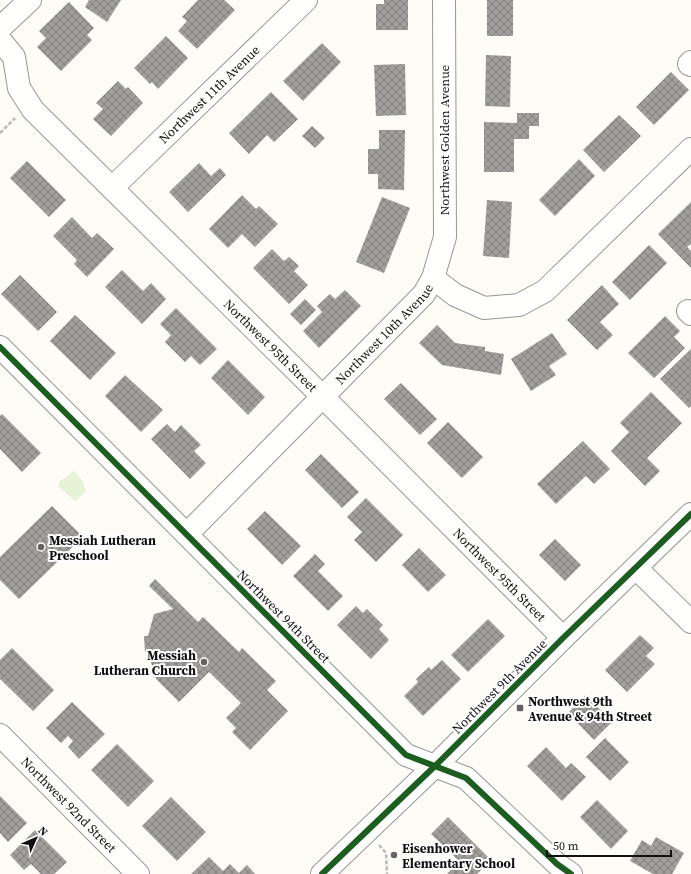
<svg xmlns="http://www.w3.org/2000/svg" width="691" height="874" font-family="'Source Serif 4',serif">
  <defs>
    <pattern id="building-cross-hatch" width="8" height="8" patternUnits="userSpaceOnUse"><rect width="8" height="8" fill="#a19f9c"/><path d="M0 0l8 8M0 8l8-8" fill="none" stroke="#82807e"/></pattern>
  </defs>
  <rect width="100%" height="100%" fill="#fdfcf7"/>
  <polygon fill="#e7f3d7" points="74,471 82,480 86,491 75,501 58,486 60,481"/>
  <g fill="url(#building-cross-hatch)">
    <polygon points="89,0 121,0 107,22 85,7"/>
    <polygon points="198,0 224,0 235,10 197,49 178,31 187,21 182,17"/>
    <polygon points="384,0 408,0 408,30 376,30 376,4 384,4"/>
    <rect x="487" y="0" width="26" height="36"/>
    <polygon points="69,2 94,28 87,35 92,40 61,71 37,47 46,38 39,31"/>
    <polygon points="166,36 188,58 158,89 152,82 150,84 134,68"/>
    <polygon points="322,43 341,62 303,101 283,81"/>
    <polygon points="486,55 511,56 510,107 485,106"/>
    <polygon points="405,64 406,115 376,116 374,65"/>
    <polygon points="671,72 689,90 654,125 636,107"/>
    <polygon points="118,81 126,89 128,87 143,103 111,136 93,119 103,109 96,103"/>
    <polygon points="271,92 298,119 274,142 267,135 249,154 229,133"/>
    <polygon points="517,113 539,113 539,126 529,126 529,139 514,139 514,172 484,172 484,122 517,123"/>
    <polygon points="619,115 641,136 604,172 583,150"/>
    <polygon points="312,126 325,138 315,148 302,136"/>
    <polygon points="379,130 405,130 404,190 378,189 378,174 368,174 368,149 379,149"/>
    <polygon points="579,159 595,176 555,216 539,200"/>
    <polygon points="27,161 66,200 49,217 10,178"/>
    <polygon points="199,163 211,176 220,168 226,175 188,212 169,192"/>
    <polygon points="242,195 256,209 259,206 278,224 255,247 242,234 228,248 209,229"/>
    <polygon points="382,197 410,208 384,273 356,262"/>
    <polygon points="487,200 512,202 509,258 483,256"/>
    <polygon points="691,202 691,244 687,247 691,251 691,268 658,234"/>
    <polygon points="72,217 92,238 97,233 114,249 87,277 74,264 77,260 53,236"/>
    <polygon points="649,245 667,263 630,300 612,282"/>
    <polygon points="272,249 284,261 289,257 299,266 294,271 308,285 289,304 253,268"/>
    <polygon points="122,270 143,291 151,283 166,299 142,324 105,287"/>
    <polygon points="20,275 57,312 38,331 1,294"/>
    <polygon points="602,285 619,304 600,322 613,335 597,350 567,320"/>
    <polygon points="345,290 361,306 319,348 303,331 322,312 317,306 330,294 335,299"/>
    <polygon points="305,299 316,310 301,325 290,314"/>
    <polygon points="176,308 217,349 200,365 191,356 185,362 165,342 171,335 160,324"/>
    <polygon points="75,315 116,353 90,380 50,341"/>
    <polygon points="665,316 680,331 674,337 685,348 654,378 628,353"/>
    <polygon points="437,325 455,343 485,347 485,351 504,354 501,375 442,365 419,343"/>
    <polygon points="552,333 567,354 549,366 556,375 531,391 511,359"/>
    <polygon points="691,349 691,406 689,408 660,379"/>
    <polygon points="228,360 265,397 248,415 211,378"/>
    <polygon points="125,375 163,410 141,432 105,396"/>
    <polygon points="401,383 437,419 420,435 384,399"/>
    <polygon points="651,392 682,423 647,458 660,471 645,486 611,451 629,432 620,423"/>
    <polygon points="2,414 41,453 22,472 0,449 0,416"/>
    <polygon points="448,422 483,457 462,478 427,443"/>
    <polygon points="167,424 175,432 181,425 201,445 194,451 206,463 190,479 151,439"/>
    <polygon points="583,441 610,469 594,484 586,476 556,504 537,484"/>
    <polygon points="321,454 359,492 342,508 305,470"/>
    <polygon points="366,498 403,535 376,562 354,540 362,532 347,517"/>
    <polygon points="52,506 83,537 19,599 0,580 0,557"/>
    <polygon points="265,511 301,546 282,565 247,529"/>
    <polygon points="555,539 581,565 565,581 539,555"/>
    <polygon points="419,548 446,575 428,592 402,565"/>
    <polygon points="315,554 325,564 318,571 343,596 328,611 293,576"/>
    <polygon points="155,579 198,622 203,617 239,652 242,648 276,681 267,690 288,711 250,750 232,732 236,728 226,718 241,703 209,672 179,702 156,679 148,652 145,652 144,636 148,636 154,614 173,609 149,586"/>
    <polygon points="356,606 363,613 367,609 383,625 379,629 389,640 371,659 337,625"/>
    <polygon points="488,619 505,636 468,672 451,655"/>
    <polygon points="640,635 654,648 646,656 655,664 627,692 605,670"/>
    <polygon points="12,648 54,690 33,711 0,679 0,660"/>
    <polygon points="442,660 461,679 423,716 404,696 418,682 416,679 429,667 431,670"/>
    <polygon points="586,695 612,722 594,740 568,713"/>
    <polygon points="72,702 105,734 79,759 68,747 73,741 68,736 61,743 46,728"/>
    <polygon points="605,738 629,762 610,781 586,757"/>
    <polygon points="117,744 154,781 128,807 91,770"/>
    <polygon points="546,747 566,768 571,763 586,777 562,801 527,766"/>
    <polygon points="0,796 27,823 8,842 0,833"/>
    <polygon points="171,797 206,832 177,861 142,826"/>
    <polygon points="597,800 628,831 611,849 580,817"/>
    <polygon points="448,817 491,860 477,874 447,874 459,861 431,834"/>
    <polygon points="35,830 67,862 54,874 41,874 31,864 24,870 10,855"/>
    <polygon points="656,837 684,853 672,874 653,874 630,861 642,840 651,846"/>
    <polygon points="209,857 223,871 230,864 239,873 247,865 255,874 191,874"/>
  </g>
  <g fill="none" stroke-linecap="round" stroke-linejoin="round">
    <g stroke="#979795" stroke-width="24">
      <g id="minor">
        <polyline points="0,28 30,0"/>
        <path id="s1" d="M0,40l14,17 5,31 14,22 290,287 240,241"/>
        <polyline points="691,62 689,64 691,65"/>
        <path id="s2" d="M112,188l194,-188"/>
        <polyline points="433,278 445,237 444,0"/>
        <polyline points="688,311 691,314"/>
        <polyline points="0,347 406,755 466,778 557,864 571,874"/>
        <path id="s3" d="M187,534l237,-240 9,-16 22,17 29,13 35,-3 26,-14 146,-142"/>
        <polyline points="636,568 691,622"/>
        <path id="s4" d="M0,735l138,139"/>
        <polyline points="322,874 435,766 563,638 691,514"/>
      </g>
    </g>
    <g stroke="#b9b9b8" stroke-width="2.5" stroke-dasharray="4 2" stroke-linecap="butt">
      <polyline points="0,133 15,118"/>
      <polyline points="379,845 386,853 387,874"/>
    </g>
    <use href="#minor" stroke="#fffffe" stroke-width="22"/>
    <g stroke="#fff" stroke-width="8">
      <g id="cycleway">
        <polyline points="0,347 406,755 466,778 557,864 571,874"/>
        <polyline points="322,874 435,766 563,638 691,514"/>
      </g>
    </g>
    <use href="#cycleway" stroke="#1b5e20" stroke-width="6"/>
  </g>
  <g fill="#646362" stroke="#fff" stroke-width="1.5">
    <circle cx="41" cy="547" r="4"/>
    <circle cx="204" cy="662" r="4"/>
    <rect x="516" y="704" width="8" height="8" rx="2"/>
    <circle cx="394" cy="855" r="4"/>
  </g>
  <g text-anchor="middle" stroke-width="4" stroke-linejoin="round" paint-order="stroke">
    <g font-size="13" fill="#111" stroke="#fff">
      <text dy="5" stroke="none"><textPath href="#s2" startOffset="135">Northwest 11th Avenue</textPath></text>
      <text transform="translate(444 140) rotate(-90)" y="5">Northwest Golden Avenue</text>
      <text dy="5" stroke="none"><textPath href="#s3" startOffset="281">Northwest 10th Avenue</textPath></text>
      <text dy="5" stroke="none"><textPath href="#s1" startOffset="414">Northwest 95th Street</textPath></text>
      <text dy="5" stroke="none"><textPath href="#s1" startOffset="738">Northwest 95th Street</textPath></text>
      <text transform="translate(284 616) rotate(45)" y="5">Northwest 94th Street</text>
      <text transform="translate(499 686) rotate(-45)" y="5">Northwest 9th Avenue</text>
      <text dy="5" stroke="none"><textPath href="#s4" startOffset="98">Northwest 92nd Street</textPath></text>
    </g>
    <g font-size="13" font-weight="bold" fill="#111" stroke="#fff" text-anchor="start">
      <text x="49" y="545">Messiah Lutheran<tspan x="49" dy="15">Preschool</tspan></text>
      <text x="196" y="660" text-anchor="end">Messiah<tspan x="196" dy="15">Lutheran Church</tspan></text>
      <text x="528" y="706">Northwest 9th<tspan x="528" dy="15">Avenue &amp; 94th Street</tspan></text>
      <text x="402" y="853">Eisenhower<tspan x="402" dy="15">Elementary School</tspan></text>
    </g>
  </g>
  <g transform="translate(36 838) rotate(45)" stroke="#ffffff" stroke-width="3" paint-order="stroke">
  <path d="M0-3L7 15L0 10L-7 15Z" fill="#111111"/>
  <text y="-6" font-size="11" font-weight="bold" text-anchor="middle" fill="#111111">N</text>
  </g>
  <path d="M547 850v6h124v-6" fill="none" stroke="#111111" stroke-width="2"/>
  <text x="553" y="850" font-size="12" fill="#111111" stroke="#ffffff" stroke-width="3" paint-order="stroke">50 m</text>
</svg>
